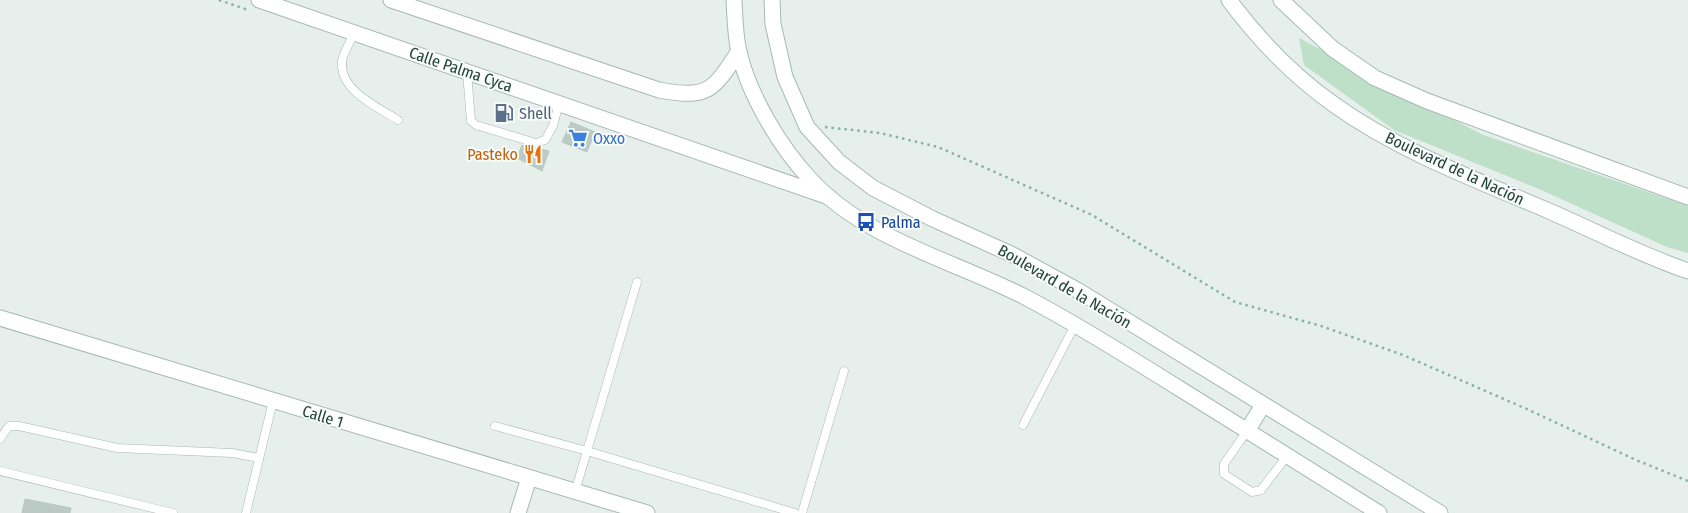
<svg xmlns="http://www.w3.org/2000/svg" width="1688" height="513" font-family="'Fira Sans Condensed',sans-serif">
  <rect width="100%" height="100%" fill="#e6efeb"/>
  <polygon fill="#bfe0c8" points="1299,38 1481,134 1688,206 1688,253 1667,247 1539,189 1394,130 1304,65"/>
  <g fill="#bbcac4" stroke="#b8c9c2">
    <polygon points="571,122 595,132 587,152 562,142"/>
    <polygon points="522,145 549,151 542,171 517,158"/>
    <polygon points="25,499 71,508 70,513 22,513"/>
  </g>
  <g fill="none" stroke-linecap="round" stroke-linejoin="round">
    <g stroke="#a8b8b2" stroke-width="9">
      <g id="service">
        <path d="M354,33c-3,8 -11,20 -12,28 -3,30 36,46 56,59"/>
        <polyline points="467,72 471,121 476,125 536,143 545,140 553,126 559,103"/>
        <polyline points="1023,425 1075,325"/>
        <polyline points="495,426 587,451 637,282"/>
        <polyline points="1247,431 1224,464 1224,474 1252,492 1261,490 1287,456"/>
        <polyline points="0,439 9,426 19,426 117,448 232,453 259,458"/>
        <polyline points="0,471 173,513"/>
        <polyline points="575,492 587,451 795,513"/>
        <polyline points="246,513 273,401"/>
        <polyline points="802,513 844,371"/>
      </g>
    </g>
    <g stroke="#a8b8b2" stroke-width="17">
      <g id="minor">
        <polyline points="0,318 647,513"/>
        <polyline points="518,513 529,478"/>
      </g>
    </g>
    <g stroke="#a8b8b2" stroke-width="17">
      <g id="tertiary">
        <polyline points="259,0 829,197"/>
        <path d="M391,0l268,90c49,9 54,1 80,-39"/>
      </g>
    </g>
    <g stroke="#a4bbb3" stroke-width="17">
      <g id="secondary">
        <path d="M734,0c1,17 1,35 5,52 10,43 41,95 71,127 54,60 145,82 215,118 52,27 102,59 152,90 68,42 135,84 202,126"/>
        <polyline points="772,0 773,24 785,77 807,127 839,162 873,188 933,219 1011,254 1077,290 1440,513"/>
        <path d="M1229,0c29,39 67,78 107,106 65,46 141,74 213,105 46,20 92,44 139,60"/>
        <polyline points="1281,0 1333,49 1375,78 1427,101 1688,197"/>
        <polyline points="1247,431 1263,405"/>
      </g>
    </g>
    <g stroke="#86b3a5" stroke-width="2.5" stroke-dasharray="2.5 4" stroke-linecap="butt">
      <polyline points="219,0 248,10"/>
      <polyline points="825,127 880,133 938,147 1092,215 1235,302 1321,326 1403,355 1529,410 1636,460 1688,481"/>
    </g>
    <use href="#service" stroke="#fff" stroke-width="8"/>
    <use href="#minor" stroke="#fff" stroke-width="15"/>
    <use href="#tertiary" stroke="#fff" stroke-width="15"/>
    <use href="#secondary" stroke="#fff" stroke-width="15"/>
  </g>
  <defs>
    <g id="fuel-bare" transform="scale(1.5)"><path d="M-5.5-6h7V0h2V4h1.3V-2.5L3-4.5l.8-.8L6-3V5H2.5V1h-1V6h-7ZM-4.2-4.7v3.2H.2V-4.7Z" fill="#5c6f8a" stroke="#f7fbf9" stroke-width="2.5" paint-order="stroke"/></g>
    <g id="supermarket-bare" transform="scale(1.5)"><path d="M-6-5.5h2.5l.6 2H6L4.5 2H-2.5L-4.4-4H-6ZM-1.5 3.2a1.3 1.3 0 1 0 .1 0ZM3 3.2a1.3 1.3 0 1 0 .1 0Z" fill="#3f7fe0" stroke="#f7fbf9" stroke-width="2.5" paint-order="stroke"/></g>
    <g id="restaurant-bare" transform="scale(1.5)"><path d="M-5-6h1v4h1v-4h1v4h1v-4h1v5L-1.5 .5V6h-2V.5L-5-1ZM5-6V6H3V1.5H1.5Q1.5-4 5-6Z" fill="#e8710a" stroke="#f7fbf9" stroke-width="2.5" paint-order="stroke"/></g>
    <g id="bus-bare" transform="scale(1.5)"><path d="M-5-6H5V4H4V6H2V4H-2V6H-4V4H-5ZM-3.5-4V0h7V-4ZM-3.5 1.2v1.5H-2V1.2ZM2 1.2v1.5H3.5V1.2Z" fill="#1a4fb4" stroke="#f7fbf9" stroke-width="2.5" paint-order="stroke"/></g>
  </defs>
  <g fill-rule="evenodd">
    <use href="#fuel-bare" x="504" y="113"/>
    <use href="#supermarket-bare" x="578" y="138"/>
    <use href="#restaurant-bare" x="533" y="154"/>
    <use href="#bus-bare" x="866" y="222"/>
  </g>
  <g text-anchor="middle" stroke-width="4" stroke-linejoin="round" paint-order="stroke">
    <g font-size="16" fill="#24423a" stroke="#f7fbf9">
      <text transform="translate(461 69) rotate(19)" y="6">Calle Palma Cyca</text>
      <text transform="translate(1455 168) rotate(25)" y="6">Boulevard de la Nación</text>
      <text transform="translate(1065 286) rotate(30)" y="6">Boulevard de la Nación</text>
      <text transform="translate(323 416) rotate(17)" y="6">Calle 1</text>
    </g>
    <g font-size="16" fill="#4e5e75" stroke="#f7fbf9" text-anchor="start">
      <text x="519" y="119">Shell</text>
    </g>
    <g font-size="16" fill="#366cbe" stroke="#f7fbf9" text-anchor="start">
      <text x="593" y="144">Oxxo</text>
    </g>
    <g font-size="16" fill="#c56008" stroke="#f7fbf9" text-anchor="end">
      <text x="518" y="160">Pasteko</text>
    </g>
    <g font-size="16" fill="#164399" stroke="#f7fbf9" text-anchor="start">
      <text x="881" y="228">Palma</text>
    </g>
  </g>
</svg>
